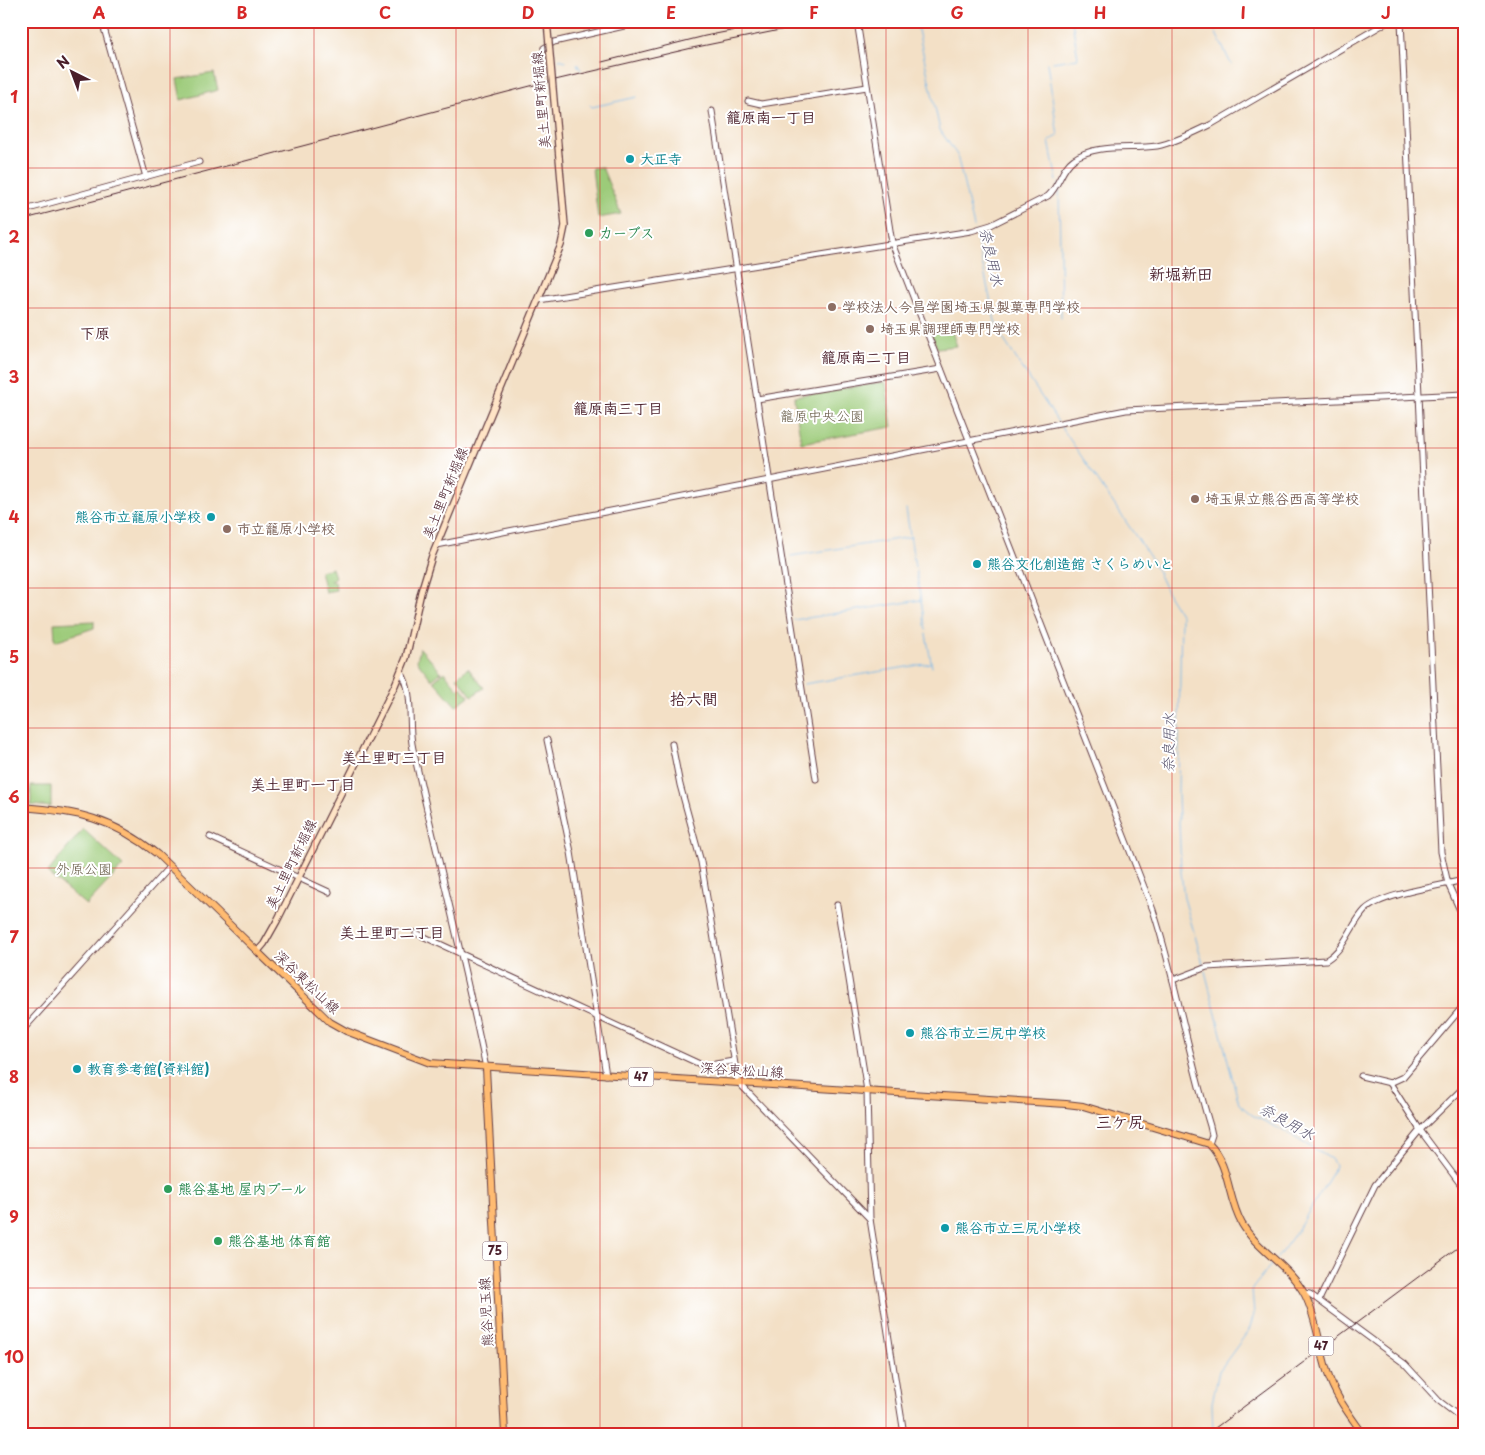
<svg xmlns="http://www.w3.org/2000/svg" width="1485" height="1455" font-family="'Playpen Sans','Klee One',sans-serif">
  <rect width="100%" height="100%" fill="#fff"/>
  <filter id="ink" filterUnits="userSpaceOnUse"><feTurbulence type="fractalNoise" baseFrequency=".02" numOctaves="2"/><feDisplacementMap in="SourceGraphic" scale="10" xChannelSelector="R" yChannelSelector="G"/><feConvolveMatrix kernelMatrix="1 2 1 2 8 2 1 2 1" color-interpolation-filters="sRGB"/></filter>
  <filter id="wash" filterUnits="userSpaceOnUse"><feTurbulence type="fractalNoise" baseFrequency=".0096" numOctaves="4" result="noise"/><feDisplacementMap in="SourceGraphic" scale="20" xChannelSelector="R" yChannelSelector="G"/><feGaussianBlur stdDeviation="1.12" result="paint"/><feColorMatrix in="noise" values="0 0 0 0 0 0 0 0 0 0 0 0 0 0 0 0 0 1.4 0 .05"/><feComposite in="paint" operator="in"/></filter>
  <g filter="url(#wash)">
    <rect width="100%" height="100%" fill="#f3e0c6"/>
    <g fill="#9ccb79" stroke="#737552">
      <polygon points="214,73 218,90 181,100 177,79"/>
      <polygon points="602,167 621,214 598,218 592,168"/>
      <polygon points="960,321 961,330 952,332 957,346 937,348 931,333"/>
      <polygon points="884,382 886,383 892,427 801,443 794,398 795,396"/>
      <polygon points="332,568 335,577 330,581 335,581 336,590 325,592 320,571"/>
      <polygon points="94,621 94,628 55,641 54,623"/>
      <polygon points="420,648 441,672 432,680 417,661"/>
      <polygon points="468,668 484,688 472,696 457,677"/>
      <polygon points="444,672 458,689 461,687 469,696 456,706 434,681"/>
      <polygon points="31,786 51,786 51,807 31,805"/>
      <polygon points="83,829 123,866 86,905 47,873"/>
    </g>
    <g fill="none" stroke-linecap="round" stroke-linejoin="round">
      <g stroke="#74b7ea" stroke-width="1">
        <polyline points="916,21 940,130 957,155 974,227"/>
        <polyline points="1210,21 1231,64"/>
        <polyline points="559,59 566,61"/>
        <polyline points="1053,62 1078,58 1072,21"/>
        <polyline points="1047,63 1058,136 1049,141 1057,181"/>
        <polyline points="577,64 581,70"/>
        <polyline points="590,105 592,107 637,97"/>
        <polyline points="1059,184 1061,318"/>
        <polyline points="975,231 995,321 1002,337 1058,422"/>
        <polyline points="1060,425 1152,560 1169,596 1181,615 1178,794 1181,872 1184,898 1204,967"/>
        <polyline points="906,509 915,567"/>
        <polyline points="791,556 911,537"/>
        <polyline points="916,571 926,630"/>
        <polyline points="794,620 921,600"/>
        <polyline points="926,634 932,667"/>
        <polyline points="804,684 931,663"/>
        <polyline points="1205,971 1239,1104 1252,1115 1284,1131 1331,1159 1335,1165 1333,1172 1297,1231 1277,1258"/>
        <polyline points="1213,1434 1212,1403 1219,1371 1249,1330 1254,1314 1252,1289 1274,1261"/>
      </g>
    </g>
  </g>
  <g filter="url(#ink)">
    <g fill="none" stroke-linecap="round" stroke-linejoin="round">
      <g stroke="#633c42" stroke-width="7">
        <g id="tertiary">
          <polyline points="102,21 146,177"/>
          <path d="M857,21l35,222 261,667c23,70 35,144 57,216l2,9 -3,9"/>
          <polyline points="1401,21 1441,852 1448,884 1464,919"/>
          <polyline points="544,48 554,42 646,21"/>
          <polyline points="748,101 761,104 867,87"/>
          <polyline points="712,111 816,779"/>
          <polyline points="21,211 199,162"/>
          <path d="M539,300l432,-69 20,-6 57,-29c12,-11 13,-28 26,-37 22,-16 57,-9 83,-13 19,-4 36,-13 53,-21l179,-104"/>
          <polyline points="757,399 941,369"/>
          <polyline points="437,545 1126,410 1464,394"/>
          <path d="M401,672c14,22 6,52 12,77 24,107 51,212 73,319"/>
          <polyline points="547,740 571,852 606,1075"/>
          <polyline points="672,744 680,785 701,862 738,1082 870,1219"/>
          <polyline points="210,837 329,892"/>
          <polyline points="837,905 867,1091 870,1219 904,1434"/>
          <polyline points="416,933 704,1066 733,1061"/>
          <path d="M1173,980l34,-13 119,-7c20,-12 24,-34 39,-50 16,-16 75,-24 99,-30"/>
          <polyline points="21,1032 169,867"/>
          <polyline points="1361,1076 1390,1083 1403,1077 1464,1005"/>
          <polyline points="1390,1083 1420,1130 1464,1189"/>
          <polyline points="1304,1293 1310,1294 1405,1364 1439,1401 1464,1420"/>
          <polyline points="1319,1300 1375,1185 1420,1130 1464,1087"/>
        </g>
      </g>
      <g stroke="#633c42" stroke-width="8">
        <polyline id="secondary" points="258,951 264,944 277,921 395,685 406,658 421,592 432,556 561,245 565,226 559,157"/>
      </g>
      <g stroke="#633c42" stroke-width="8">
        <g id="primary">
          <path d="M21,807c56,4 91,11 136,47l173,168 16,9 84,32 636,41 17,2 126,38c21,21 18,54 33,80 16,27 48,42 63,71 12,24 14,51 22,76 7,24 22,43 36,63"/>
          <polyline points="486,1068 505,1434"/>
        </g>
      </g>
      <use href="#tertiary" stroke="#fff" stroke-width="5"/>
      <use href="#secondary" stroke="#ffe4c6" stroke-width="5.5"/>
      <use href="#primary" stroke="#ffbb71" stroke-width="6"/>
      <g stroke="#4a1f2b" stroke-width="1">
        <polyline points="602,62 705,36 782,21"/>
        <polyline points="21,220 538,84 692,48 824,21"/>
        <polyline points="1207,1434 1464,1243"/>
      </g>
      <g stroke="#633c42" stroke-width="8" stroke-linecap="butt">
        <polyline id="secondary-bridge" points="547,21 559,157"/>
      </g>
      <use href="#secondary-bridge" stroke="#ffe4c6" stroke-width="5.5"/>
    </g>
  </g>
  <path fill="none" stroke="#d62828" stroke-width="1" stroke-opacity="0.55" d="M170,21v1413M314,21v1413M456,21v1413M600,21v1413M742,21v1413M886,21v1413M1028,21v1413M1172,21v1413M1314,21v1413M21,168h1443M21,308h1443M21,448h1443M21,588h1443M21,728h1443M21,868h1443M21,1008h1443M21,1148h1443M21,1288h1443"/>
  <g fill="#0f9aa8" stroke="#fff" stroke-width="2">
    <circle cx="630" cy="159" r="5"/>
    <circle cx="211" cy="517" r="5"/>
    <circle cx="977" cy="564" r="5"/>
    <circle cx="910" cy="1033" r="5"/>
    <circle cx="77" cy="1069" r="5"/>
    <circle cx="945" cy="1228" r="5"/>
  </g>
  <g fill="#2e9e5b" stroke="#fff" stroke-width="2">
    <circle cx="589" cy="233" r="5"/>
    <circle cx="168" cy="1189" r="5"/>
    <circle cx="218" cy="1241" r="5"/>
  </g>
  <g fill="#8d6e63" stroke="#fff" stroke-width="2">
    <circle cx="832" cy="307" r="5"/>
    <circle cx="870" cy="329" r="5"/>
    <circle cx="1195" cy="499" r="5"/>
    <circle cx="227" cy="529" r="5"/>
  </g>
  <g text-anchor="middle" stroke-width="4" stroke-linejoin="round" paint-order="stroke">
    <g fill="#fff" stroke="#80626b" stroke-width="1">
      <rect x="628.5" y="1067.5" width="25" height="19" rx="4"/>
      <rect x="482.5" y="1241.5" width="25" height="19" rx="4"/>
      <rect x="1308.5" y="1336.5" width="25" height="19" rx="4"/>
    </g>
    <g font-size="12" font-weight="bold" fill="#4a1f2b">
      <text x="641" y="1081">47</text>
      <text x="495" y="1255">75</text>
      <text x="1321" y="1350">47</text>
    </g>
    <g font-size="14" fill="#4a1f2b" stroke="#fff">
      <text transform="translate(541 100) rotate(-95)" y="5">美土里町新堀線</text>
      <text transform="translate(445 493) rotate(-68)" y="5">美土里町新堀線</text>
      <text transform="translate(291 864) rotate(-64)" y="5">美土里町新堀線</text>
      <text transform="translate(307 982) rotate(44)" y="5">深谷東松山線</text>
      <text transform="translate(742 1070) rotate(3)" y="5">深谷東松山線</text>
      <text transform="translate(486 1312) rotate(-93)" y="5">熊谷児玉線</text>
    </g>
    <g font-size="14" font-weight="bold" fill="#0d838f" stroke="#fff" text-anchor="start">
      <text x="640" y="164">大正寺</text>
      <text x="201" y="522" text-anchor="end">熊谷市立籠原小学校</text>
      <text x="987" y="569">熊谷文化創造館 さくらめいと</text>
      <text x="920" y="1038">熊谷市立三尻中学校</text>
      <text x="87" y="1074">教育参考館(資料館)</text>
      <text x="955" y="1233">熊谷市立三尻小学校</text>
    </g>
    <g font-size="14" font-weight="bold" fill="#27864d" stroke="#fff" text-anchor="start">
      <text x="599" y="238">カーブス</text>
      <text x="178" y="1194">熊谷基地 屋内プール</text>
      <text x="228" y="1246">熊谷基地 体育館</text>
    </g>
    <g font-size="14" font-weight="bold" fill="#785e54" stroke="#fff" text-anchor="start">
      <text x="842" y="312">学校法人今昌学園埼玉県製菓専門学校</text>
      <text x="880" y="334">埼玉県調理師専門学校</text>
      <text x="1205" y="504">埼玉県立熊谷西高等学校</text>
      <text x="237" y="534">市立籠原小学校</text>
    </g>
    <g font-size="14" fill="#675b46" stroke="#fff">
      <text x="822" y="421">籠原中央公園</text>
      <text x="84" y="874">外原公園</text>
    </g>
    <g font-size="15" font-weight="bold" fill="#4a1f2b" stroke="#fff">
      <text x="771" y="123">籠原南一丁目</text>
      <text x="95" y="339">下原</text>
      <text x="866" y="363">籠原南二丁目</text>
      <text x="618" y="414">籠原南三丁目</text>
      <text x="394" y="763">美土里町三丁目</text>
      <text x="303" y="790">美土里町一丁目</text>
      <text x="392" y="938">美土里町二丁目</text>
    </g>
    <g font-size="15" font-style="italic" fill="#59546e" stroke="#fff">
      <text transform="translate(991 257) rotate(77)" y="5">奈良用水</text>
      <text transform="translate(1169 743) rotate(-89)" y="5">奈良用水</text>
      <text transform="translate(1287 1122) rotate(29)" y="5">奈良用水</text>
    </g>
    <g font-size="16" font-weight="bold" fill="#4a1f2b" stroke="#fff">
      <text x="1181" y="280">新堀新田</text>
      <text x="694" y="705">拾六間</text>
      <text x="1120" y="1128">三ケ尻</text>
    </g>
  </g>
  <rect width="1485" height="1455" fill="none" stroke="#fff" stroke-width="55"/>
  <g transform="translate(72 72) rotate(318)" stroke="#ffffff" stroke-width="4" paint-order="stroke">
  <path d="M0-4L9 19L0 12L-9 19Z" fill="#4a1f2b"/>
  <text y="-8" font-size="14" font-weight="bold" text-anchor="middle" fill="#4a1f2b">N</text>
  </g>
  <rect x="28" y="28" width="1430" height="1400" fill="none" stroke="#d62828" stroke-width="2"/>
  <g font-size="16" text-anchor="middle" font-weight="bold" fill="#d62828">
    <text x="99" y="19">A</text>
    <text x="242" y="19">B</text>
    <text x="385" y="19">C</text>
    <text x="528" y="19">D</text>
    <text x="671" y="19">E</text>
    <text x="814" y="19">F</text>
    <text x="957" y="19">G</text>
    <text x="1100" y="19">H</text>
    <text x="1243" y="19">I</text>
    <text x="1386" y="19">J</text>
    <text x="14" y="103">1</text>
    <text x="14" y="243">2</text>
    <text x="14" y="383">3</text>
    <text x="14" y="523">4</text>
    <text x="14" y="663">5</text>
    <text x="14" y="803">6</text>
    <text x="14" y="943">7</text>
    <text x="14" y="1083">8</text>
    <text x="14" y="1223">9</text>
    <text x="14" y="1363">10</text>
  </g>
</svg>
